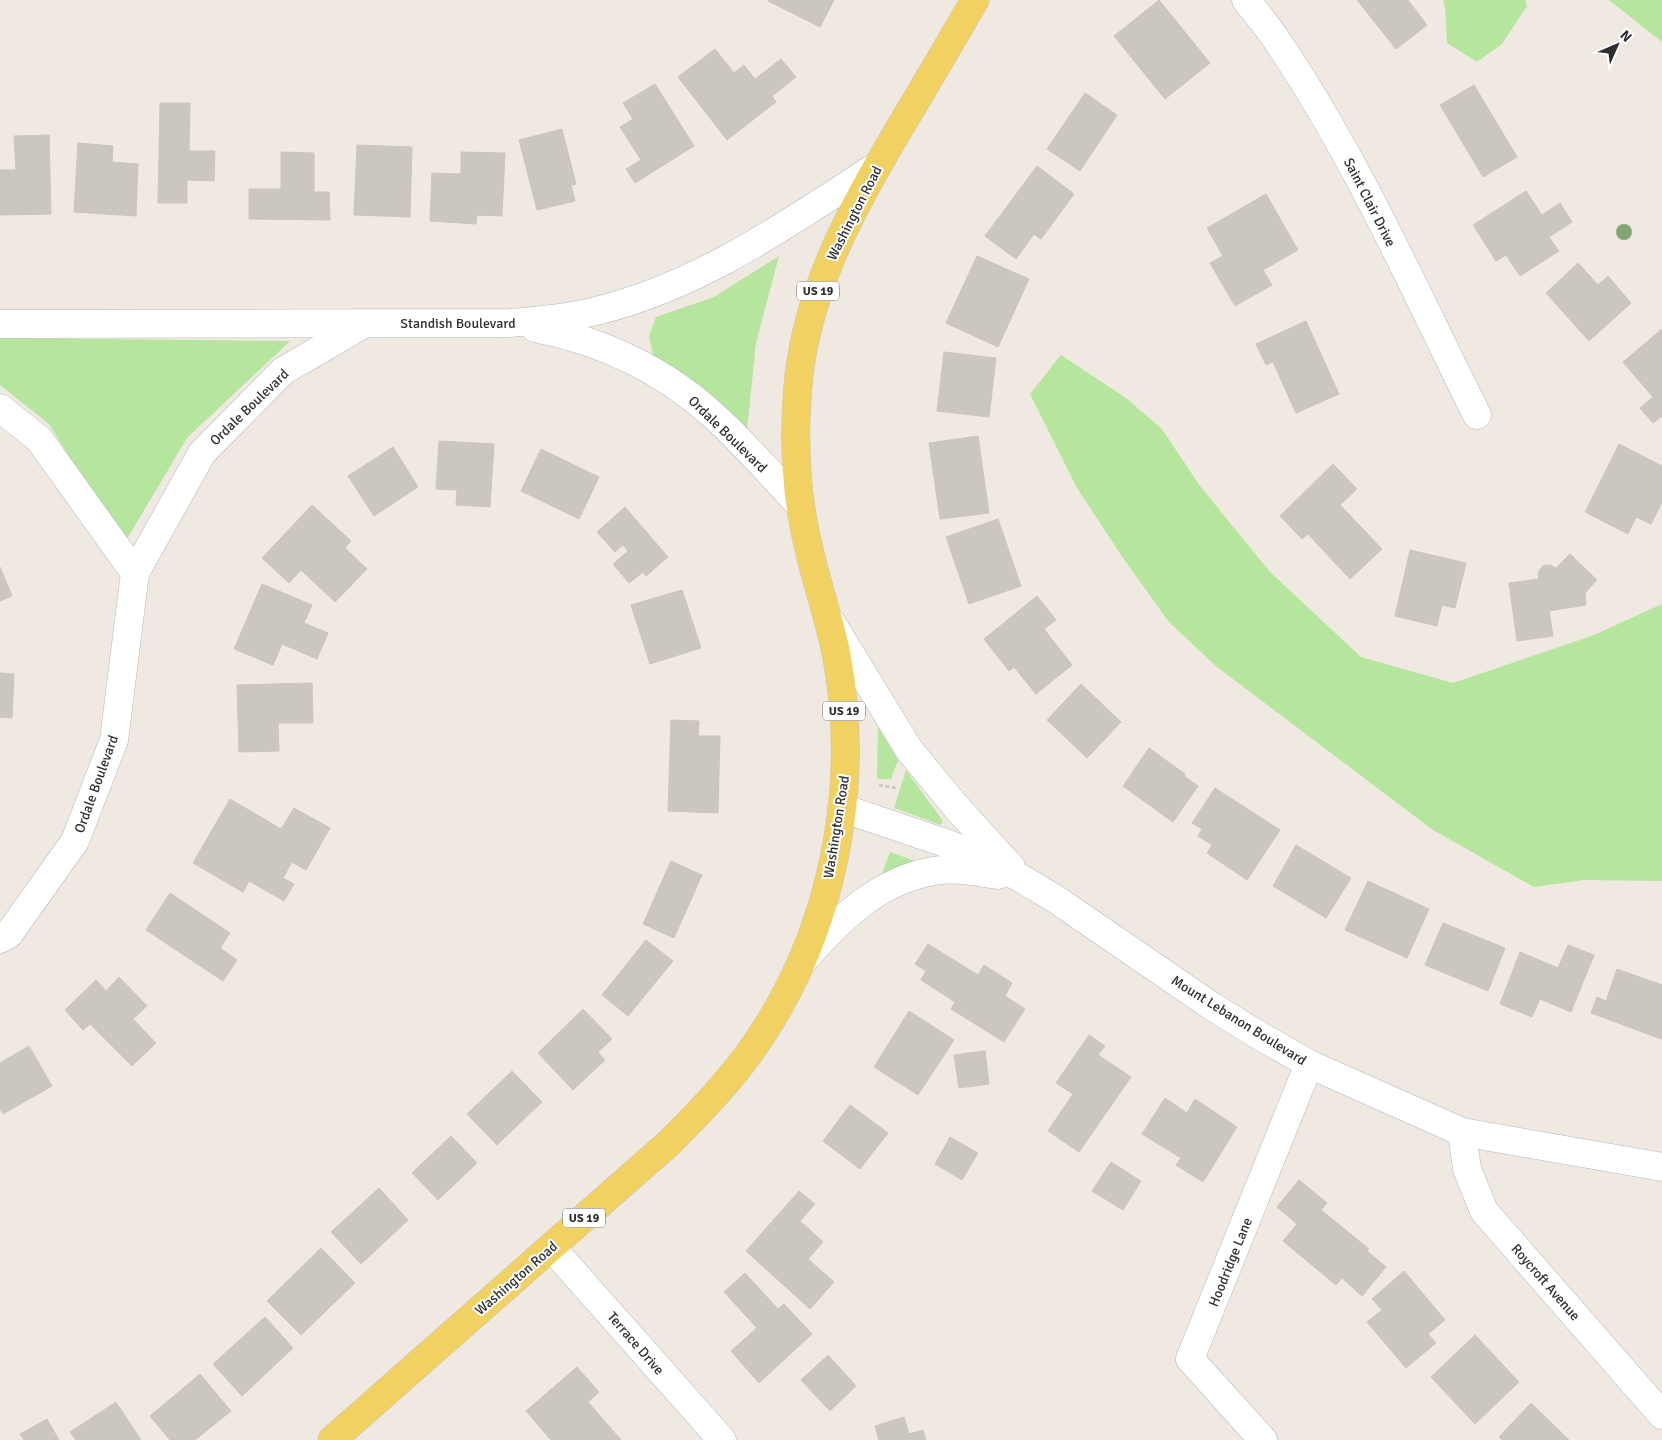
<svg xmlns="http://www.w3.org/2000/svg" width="1662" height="1440" font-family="Signika,sans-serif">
  <rect width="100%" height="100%" fill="#efe9e1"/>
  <g fill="#b6e59e">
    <polygon points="1443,0 1525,0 1527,6 1502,44 1477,62 1447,43 1445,7"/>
    <polygon points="1609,0 1662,0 1662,42"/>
    <polygon points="779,256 756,343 747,429 700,385 653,355 649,336 656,317 714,297"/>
    <polygon points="0,338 290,341 187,438 124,544 49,424 0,385"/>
    <polygon points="1061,355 1126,398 1162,429 1200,486 1270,572 1361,657 1453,683 1594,635 1662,604 1662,881 1584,880 1534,887 1433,830 1217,667 1169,622 1123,558 1077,488 1030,394"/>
    <polygon points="878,727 898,760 891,779 877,779"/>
    <polygon points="906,770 943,821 941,825 894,808"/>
    <polygon points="890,852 931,867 882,874"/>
  </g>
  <g fill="#cbc7bf" stroke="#cbc5ba">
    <polygon points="769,0 834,0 820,27 768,1"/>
    <polygon points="1159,0 1210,63 1165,99 1114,36"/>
    <polygon points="1357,0 1408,0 1427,25 1396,49"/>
    <polygon points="715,49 734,73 744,65 755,79 781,59 796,77 772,96 776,102 727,140 678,77"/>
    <polygon points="655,84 694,146 635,183 626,169 641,160 620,127 633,119 623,103"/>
    <polygon points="1474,85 1517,157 1483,177 1440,105"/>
    <polygon points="1085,93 1117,115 1080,171 1047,149"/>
    <polygon points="160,103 190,103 189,151 215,151 214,181 187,180 187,203 158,203"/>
    <polygon points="562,129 576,184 571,185 575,201 537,210 519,140"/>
    <polygon points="49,135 51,214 0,215 0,170 16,170 14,136"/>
    <polygon points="78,143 113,146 112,162 138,164 136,216 74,212"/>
    <polygon points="357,145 412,147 410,217 354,215"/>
    <polygon points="281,152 314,153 314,192 329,192 330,220 249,219 249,189 281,189"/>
    <polygon points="461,152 505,153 502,216 477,215 476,224 430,221 432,173 461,174"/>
    <polygon points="1037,166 1074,194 1041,239 1034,234 1016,259 985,236"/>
    <polygon points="1526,191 1542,215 1560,203 1572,222 1549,237 1559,251 1520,276 1506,255 1496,261 1473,225"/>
    <polygon points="1266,194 1298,250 1263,270 1272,285 1235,306 1210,263 1223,256 1207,228"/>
    <polygon points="977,256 1029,279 998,347 946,323"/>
    <polygon points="1578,263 1598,285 1608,276 1631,303 1589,341 1546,293"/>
    <polygon points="1306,321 1339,394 1296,413 1273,362 1266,365 1256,344"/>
    <polygon points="1662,329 1662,416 1653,423 1640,408 1653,397 1623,362"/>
    <polygon points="944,352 996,358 989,417 937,411"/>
    <polygon points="978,436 989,513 940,519 929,443"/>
    <polygon points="439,441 494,444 490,507 456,505 457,490 436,489"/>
    <polygon points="1619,444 1662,466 1662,502 1651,524 1636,517 1628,534 1585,512"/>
    <polygon points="393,447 418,487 374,516 348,476"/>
    <polygon points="541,449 599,477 579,519 521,491"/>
    <polygon points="1333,464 1357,489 1340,505 1382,549 1350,579 1308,534 1302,539 1280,516"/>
    <polygon points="312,505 351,541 345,548 367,569 335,602 301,570 289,583 262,558"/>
    <polygon points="625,507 668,557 646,576 643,572 629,583 613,564 628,551 623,545 615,552 597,532"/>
    <polygon points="998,519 1021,586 969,604 946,537"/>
    <polygon points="1410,550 1466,563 1455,608 1442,605 1437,626 1395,616"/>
    <polygon points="1570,554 1597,580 1585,593 1586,605 1549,611 1553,636 1517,641 1509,583 1539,579 1538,574 1540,569 1544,565 1550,565 1556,568"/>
    <polygon points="0,567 12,596 0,601"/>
    <polygon points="262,584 312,605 304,623 328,633 317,659 282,644 273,665 234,649"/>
    <polygon points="682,590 701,648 650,664 631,605"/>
    <polygon points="1037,596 1056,620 1044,629 1072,665 1036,694 1014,667 1009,671 984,639"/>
    <polygon points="0,673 14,674 12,718 0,717"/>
    <polygon points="312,683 313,723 278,723 279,751 239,752 237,685"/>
    <polygon points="1081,684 1121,722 1087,758 1047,720"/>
    <polygon points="671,720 699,721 698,736 720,736 718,813 668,811"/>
    <polygon points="1149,748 1185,774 1184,776 1198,786 1173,822 1123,786"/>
    <polygon points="1215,788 1280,830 1247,880 1207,853 1212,845 1198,836 1202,829 1192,823"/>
    <polygon points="230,799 281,829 294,808 330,828 306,870 292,862 283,878 294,884 284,901 249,881 243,892 193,863"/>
    <polygon points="1296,845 1351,878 1326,918 1273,886"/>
    <polygon points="671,861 702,875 674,938 643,924"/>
    <polygon points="1368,881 1429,909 1407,958 1345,930"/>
    <polygon points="170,893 230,933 220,948 237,960 223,981 146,930"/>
    <polygon points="1443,923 1505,948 1488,991 1425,965"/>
    <polygon points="646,940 673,961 628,1016 602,995"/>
    <polygon points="928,944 978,975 984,965 1012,983 1005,996 1025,1009 1004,1042 951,1009 955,1002 921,980 926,971 915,964"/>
    <polygon points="1568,945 1594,955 1571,1012 1540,999 1532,1017 1500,1004 1520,952 1558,968"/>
    <polygon points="1617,969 1662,985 1662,1035 1661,1039 1591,1013 1597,997 1606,1001"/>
    <polygon points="119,977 147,1006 133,1019 156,1043 132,1066 90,1024 83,1030 65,1010 96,980 106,991"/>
    <polygon points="583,1009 612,1039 598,1052 605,1060 573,1090 538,1053"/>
    <polygon points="909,1011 954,1040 918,1095 874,1067"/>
    <polygon points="1089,1035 1105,1046 1098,1055 1131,1077 1079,1152 1048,1131 1073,1094 1056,1083"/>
    <polygon points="29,1046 52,1086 3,1114 0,1109 0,1063"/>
    <polygon points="985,1051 989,1084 959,1088 954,1055"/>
    <polygon points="512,1071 542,1102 497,1145 467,1114"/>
    <polygon points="1165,1098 1187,1113 1195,1099 1237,1127 1203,1182 1176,1165 1181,1158 1142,1134"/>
    <polygon points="850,1105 888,1133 860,1169 823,1141"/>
    <polygon points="451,1136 477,1163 438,1200 412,1173"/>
    <polygon points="950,1137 978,1153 962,1180 935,1164"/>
    <polygon points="1111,1162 1141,1181 1123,1210 1092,1191"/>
    <polygon points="1299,1180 1327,1203 1321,1210 1369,1249 1367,1251 1386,1267 1362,1296 1342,1278 1336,1285 1283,1241 1297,1224 1277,1207"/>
    <polygon points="379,1188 408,1220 361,1264 331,1232"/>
    <polygon points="799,1191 815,1204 800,1221 823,1242 808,1259 834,1282 810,1309 746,1251"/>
    <polygon points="321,1248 355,1283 301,1335 267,1301"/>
    <polygon points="1404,1271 1445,1320 1428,1334 1436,1343 1406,1368 1367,1322 1382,1310 1372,1299"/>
    <polygon points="745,1273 778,1309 784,1304 812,1334 759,1383 731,1351 757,1328 724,1292"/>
    <polygon points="265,1317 293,1348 242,1396 213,1364"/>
    <polygon points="1475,1335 1519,1382 1475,1424 1431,1377"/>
    <polygon points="828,1355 856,1386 830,1411 801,1380"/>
    <polygon points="577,1367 599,1392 588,1402 621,1440 551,1440 526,1411"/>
    <polygon points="200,1374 231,1411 195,1440 170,1440 150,1416"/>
    <polygon points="116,1402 141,1440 76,1440 70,1432"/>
    <polygon points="1531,1403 1569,1440 1502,1440 1499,1437"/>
    <polygon points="904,1417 909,1434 923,1430 926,1440 879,1440 875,1426"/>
    <polygon points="47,1419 59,1440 24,1440 20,1434"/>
  </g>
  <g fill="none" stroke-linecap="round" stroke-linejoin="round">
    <g stroke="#b4b7c1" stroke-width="29">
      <g id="minor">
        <path d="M1246,0c11,14 23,28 32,42 79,117 136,247 199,373"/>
        <path d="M0,324l509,-1c29,-2 58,-5 87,-12 106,-26 191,-87 281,-145"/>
        <path d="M535,328c67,13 129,42 180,89 30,27 57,59 85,88"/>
        <polyline points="0,408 39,439 135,573"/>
        <polyline points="831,622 910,751 958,809 1011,867"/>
        <polyline points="842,808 951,845 988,861 1022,879 1054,898 1213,1007 1260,1036 1309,1064 1462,1132 1662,1167"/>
        <polyline points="0,939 9,934 75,841 114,740 135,573 202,453 283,371 362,325"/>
        <path d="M801,963c38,-42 73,-81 132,-92 22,-4 44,1 65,4"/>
        <polyline points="1462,1132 1467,1169 1484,1211 1662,1415"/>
        <polyline points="551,1247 722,1440"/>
        <polyline points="1263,1440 1190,1359 1309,1064"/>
      </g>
    </g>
    <g stroke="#c9c9c9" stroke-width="29">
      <path id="major" d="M332,1440l337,-297c31,-31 61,-62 86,-98 77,-111 106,-255 82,-387 -7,-37 -20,-73 -28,-109 -14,-56 -16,-116 -10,-174 11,-91 54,-168 100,-246 26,-43 51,-86 76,-129"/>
    </g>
    <polyline stroke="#c9c9c9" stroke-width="3" stroke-dasharray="4 2.5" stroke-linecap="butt" points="879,785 896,788"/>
    <use href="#minor" stroke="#fff" stroke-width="28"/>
    <use href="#major" stroke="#f2d163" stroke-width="28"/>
  </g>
  <circle fill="#84a574" cx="1624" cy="232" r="8"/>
  <g text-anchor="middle" stroke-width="4" stroke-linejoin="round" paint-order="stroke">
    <g fill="#fff" stroke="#6d6d6d" stroke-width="1">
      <rect x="797" y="281.5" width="42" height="19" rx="4"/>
      <rect x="823" y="701.5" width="42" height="19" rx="4"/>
      <rect x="563" y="1208.5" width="42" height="19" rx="4"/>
    </g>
    <g font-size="12" font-weight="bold" fill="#2e2e2e">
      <text x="818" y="295">US 19</text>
      <text x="844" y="715">US 19</text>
      <text x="584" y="1222">US 19</text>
    </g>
    <g font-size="14" fill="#2e2e2e" stroke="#fff">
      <text transform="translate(1370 202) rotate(63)" y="5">Saint Clair Drive</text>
      <text transform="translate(854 213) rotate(-63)" y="5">Washington Road</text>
      <text x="458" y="328">Standish Boulevard</text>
      <text transform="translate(249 407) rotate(-44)" y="5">Ordale Boulevard</text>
      <text transform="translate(728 434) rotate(44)" y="5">Ordale Boulevard</text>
      <text transform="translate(96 784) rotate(-70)" y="5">Ordale Boulevard</text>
      <text transform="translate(836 827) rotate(-81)" y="5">Washington Road</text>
      <text transform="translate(1239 1020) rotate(32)" y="5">Mount Lebanon Boulevard</text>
      <text transform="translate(1230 1262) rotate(-68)" y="5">Hoodridge Lane</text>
      <text transform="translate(516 1278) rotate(-41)" y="5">Washington Road</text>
      <text transform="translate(1546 1282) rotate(49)" y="5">Roycroft Avenue</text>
      <text transform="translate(636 1343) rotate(49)" y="5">Terrace Drive</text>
    </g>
  </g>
  <g transform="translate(1617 45) rotate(45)" stroke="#ffffff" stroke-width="4" paint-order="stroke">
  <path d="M0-4L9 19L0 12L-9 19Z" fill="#2e2e2e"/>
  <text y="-8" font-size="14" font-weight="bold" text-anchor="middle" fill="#2e2e2e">N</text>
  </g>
</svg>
